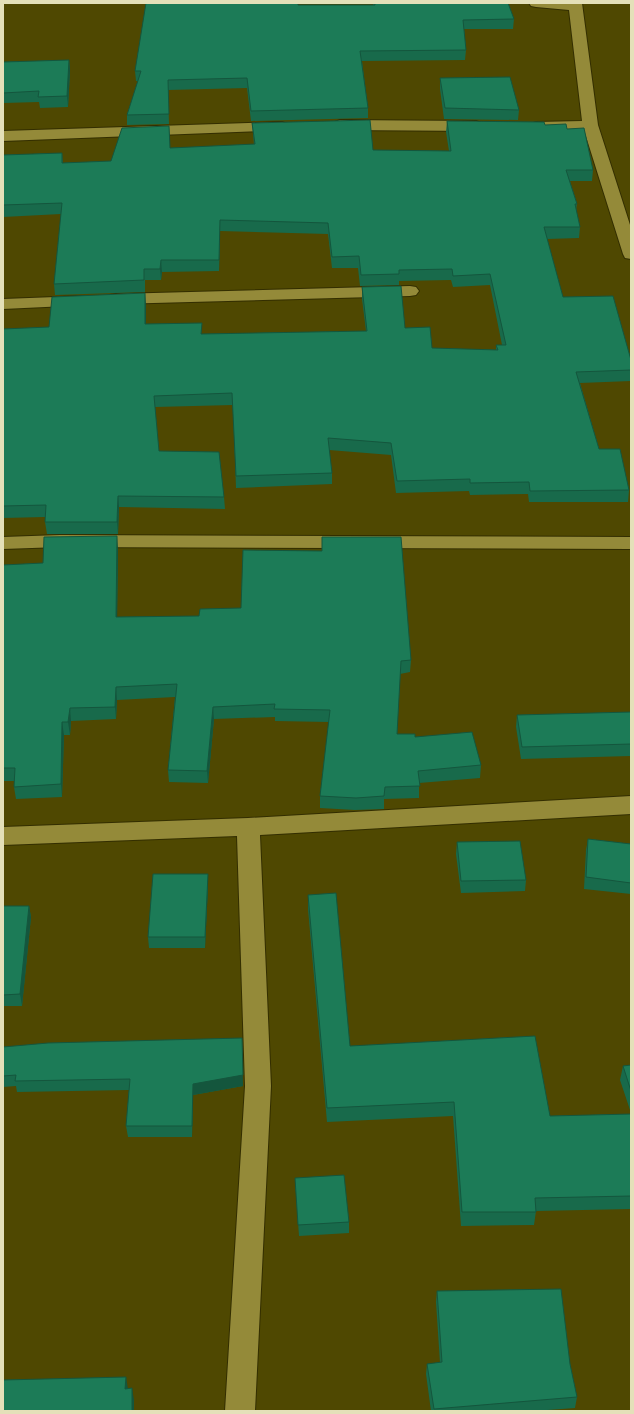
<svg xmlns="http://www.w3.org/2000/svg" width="634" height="1414" font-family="'Crimson Pro',serif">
  <rect width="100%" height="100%" fill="#4f4801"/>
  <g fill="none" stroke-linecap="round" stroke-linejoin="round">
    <g stroke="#332e00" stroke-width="2">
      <g id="minor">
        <polygon points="529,3 582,3 598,125 631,228 631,259 625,258 623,254 584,130 536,132 531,130 528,127 531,124 536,122 582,121 569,10 536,7 531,6"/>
        <polygon points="340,120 476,121 481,123 484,126 481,129 476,131 340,130 335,128 332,125 335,122"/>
        <polygon points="282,122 287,124 290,127 287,130 3,141 3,131"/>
        <polygon points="410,286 416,287 419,291 416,295 410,296 116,304 110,303 107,299 110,295 116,294"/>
        <polygon points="82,296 88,297 91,301 88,305 3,309 3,299"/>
        <polygon points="60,535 631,537 631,549 60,547 3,549 3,537"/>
        <polygon points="631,796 631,814 260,835 271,1086 255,1411 225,1411 245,1086 237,836 3,845 3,827 248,818"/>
      </g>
    </g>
    <use href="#minor" fill="#948a39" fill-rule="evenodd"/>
  </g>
  <g fill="#186a4b">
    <polygon points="373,3 508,3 514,19 513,29 464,29 466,50 465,60 362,61 368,108 368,118 251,121 247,88 168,90 169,124 127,125 127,115 138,81 136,81 135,71 298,5 373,5"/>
    <polygon points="69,60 70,71 68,107 40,108 39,102 3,103 3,62"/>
    <polygon points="440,78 519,110 518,120 444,119 440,89"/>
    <polygon points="447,121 545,125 567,129 593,170 592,181 570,181 577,204 576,210 580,227 579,238 547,239 563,297 631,360 631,381 580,383 599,449 629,490 628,502 529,502 528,494 470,495 469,491 396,493 391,455 329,450 332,473 332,484 236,488 233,405 155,407 159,451 224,497 225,509 119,507 118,534 47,534 45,522 45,517 3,518 3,329 49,327 146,305 146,324 202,334 366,331 362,299 362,287 405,328 432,348 496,350 496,345 502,345 490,285 453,287 451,280 399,281 399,285 360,286 358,268 332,268 328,234 220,231 219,271 162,272 161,280 145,280 145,292 55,295 54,284 61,214 3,217 3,155 62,153 63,163 111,161 169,126 170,148 254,145 252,123 373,150 449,151 446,132"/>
    <polygon points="322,537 411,660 410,672 400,674 397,734 415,737 481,765 480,778 419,783 419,798 384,799 384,809 355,810 320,808 320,796 329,722 275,721 275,717 214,719 208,783 169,782 168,770 175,697 117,700 116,719 71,721 70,735 64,735 62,797 16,799 14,787 14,781 3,781 3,565 43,563 118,549 117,617 199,616 241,608 322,551"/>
    <polygon points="631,712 631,756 521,759 516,727 517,715"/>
    <polygon points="588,839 631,844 631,894 584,889 586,850"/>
    <polygon points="457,842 526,880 525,891 461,893 456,854"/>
    <polygon points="208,874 208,886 205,948 149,948 148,937"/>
    <polygon points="308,895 350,1046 550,1116 631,1114 631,1209 536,1211 534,1225 461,1226 453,1116 327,1122 308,909"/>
    <polygon points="3,906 29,906 31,917 22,1006 3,1006"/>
    <polygon points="3,1047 243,1086 193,1095 192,1137 128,1137 126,1126 129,1090 17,1092 16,1086 3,1087"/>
    <polygon points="631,1065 631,1113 620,1080 623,1066"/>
    <polygon points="295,1178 349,1222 349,1233 299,1236"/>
    <polygon points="437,1291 570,1364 577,1397 575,1408 534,1411 431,1411 426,1374 427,1364 440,1363 436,1302"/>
  </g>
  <g fill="#14563d">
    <polygon points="69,60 70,71 68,107 67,96"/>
    <polygon points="220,220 220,231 219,271 219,260"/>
    <polygon points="161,260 162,272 161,280 160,269"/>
    <polygon points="145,293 146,305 146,336 145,324"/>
    <polygon points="118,496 119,507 118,534 117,522"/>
    <polygon points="117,536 118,549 117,629 116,617"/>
    <polygon points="116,687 117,700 116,719 115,707"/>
    <polygon points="213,707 214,719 208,783 207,771"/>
    <polygon points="70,708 71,721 70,735 68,722"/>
    <polygon points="62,722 64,735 62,797 61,784"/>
    <polygon points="208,874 208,886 205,948 205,937"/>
    <polygon points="29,906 31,917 22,1006 20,994"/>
    <polygon points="242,1038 243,1086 193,1095 192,1137 192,1126 193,1084"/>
    <polygon points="126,1377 128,1389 125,1389"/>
    <polygon points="132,1388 134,1400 134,1411 132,1411"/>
  </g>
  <g fill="#1c7b57" stroke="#14563d">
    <polygon points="146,3 298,3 298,5 375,5 375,3 508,3 514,19 463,20 466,50 360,51 368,108 251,111 247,78 168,80 169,114 127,115 141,71 135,71"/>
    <polygon points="69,60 67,96 38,97 39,91 3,93 3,62"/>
    <polygon points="510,77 519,110 445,108 440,78"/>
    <polygon points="370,120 373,150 451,151 447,121 544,122 545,125 566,124 567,129 584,128 593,170 566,170 577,204 575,204 580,227 544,227 563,297 613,296 631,360 631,370 576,372 599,449 620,449 629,490 530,491 529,482 470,483 470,479 397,481 391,443 328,438 332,473 236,476 232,393 154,396 159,451 219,452 224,497 118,496 117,522 45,522 46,505 3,506 3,329 49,327 52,297 145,293 145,324 202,323 201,334 367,331 362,287 401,286 405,328 430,327 432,348 498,350 496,345 506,345 490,274 453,276 452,269 399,270 399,274 361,275 359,256 332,257 328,223 220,220 219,260 161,260 160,269 144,269 144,280 54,284 62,203 3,205 3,155 62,153 62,163 111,161 122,128 169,126 170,148 255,144 252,123"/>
    <polygon points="117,536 116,617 199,616 200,609 241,608 243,550 322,551 322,537 401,537 411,660 401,661 397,734 415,734 415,737 472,732 481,765 418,771 420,786 385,787 384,796 356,798 320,796 330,710 274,709 275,704 213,707 207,771 168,770 177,684 116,687 115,707 70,708 68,722 62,722 61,784 14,787 15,768 3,768 3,565 43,563 44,537"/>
    <polygon points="631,712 631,744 522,747 517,715"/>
    <polygon points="588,839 631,844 631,883 586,877"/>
    <polygon points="520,841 526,880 461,881 457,842"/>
    <polygon points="153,874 208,874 205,937 148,937"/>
    <polygon points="336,893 350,1046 535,1036 550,1116 631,1114 631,1196 535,1198 536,1212 462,1212 454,1102 327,1108 308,895"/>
    <polygon points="3,906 29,906 20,994 3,995"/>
    <polygon points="242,1038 243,1075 193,1084 192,1126 126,1126 130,1079 15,1081 16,1075 3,1076 3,1047 48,1043"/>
    <polygon points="631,1065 631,1091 623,1066"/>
    <polygon points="344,1175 349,1222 298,1225 295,1178"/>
    <polygon points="561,1289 570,1364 577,1397 434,1409 427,1364 442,1362 437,1291"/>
    <polygon points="126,1377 125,1389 132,1388 132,1411 3,1411 3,1380"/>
  </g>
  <rect width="634" height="1414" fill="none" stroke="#e4e0b9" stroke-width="8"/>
</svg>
